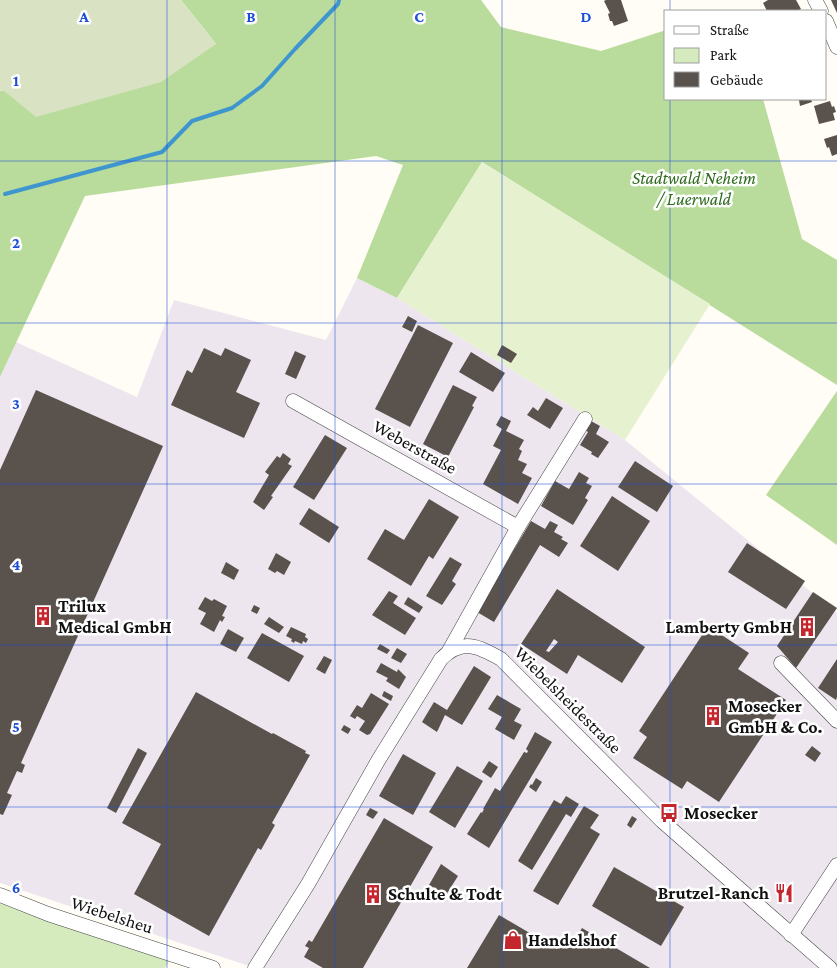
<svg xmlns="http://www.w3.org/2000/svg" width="837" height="968" font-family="'Crimson Pro',serif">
  <rect width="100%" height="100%" fill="#fffdf5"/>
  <polygon fill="#eee6ef" points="357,278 397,298 625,440 837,613 837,968 251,968 246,965 0,883 0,377 16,342 137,397 174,300 326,340"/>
  <polygon fill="#d5ebbd" points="0,902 169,961 165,968 0,968"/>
  <g fill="#b9dc9c">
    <polygon points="181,0 481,0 501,27 601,51 666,30 666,99 763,99 802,239 837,260 837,385 482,162 397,298 357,278 403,165 376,156 85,196 0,377 0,91 216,44"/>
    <polygon points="837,391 837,545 766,495"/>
  </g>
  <polygon fill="#d9e3c4" points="0,0 181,0 216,44 161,82 36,117 3,90 0,91"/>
  <polygon fill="#e6f2cf" points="482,162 710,304 625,440 397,298"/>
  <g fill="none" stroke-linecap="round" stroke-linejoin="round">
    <polyline stroke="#3f96cf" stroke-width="4" points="5,194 162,152 192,121 232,108 262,86 295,49 338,4 339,0"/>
  </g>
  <g fill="#5a524d" fill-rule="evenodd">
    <polygon points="606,0 621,0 628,21 614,26 612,21 610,21 608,14 610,13 604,1"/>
    <polygon points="768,0 796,0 801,9 797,11 786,11 785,10 782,11 767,11 763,3"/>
    <polygon points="831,0 837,0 837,13"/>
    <polygon points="802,99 811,99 812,102 800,106 799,100"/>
    <polygon points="830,101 832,107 834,106 836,112 833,113 835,120 819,124 814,106"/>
    <polygon points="837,135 837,154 832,156 829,147 827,148 824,139"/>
    <polygon points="408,316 417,321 412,332 402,327"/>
    <polygon points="418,325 453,343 410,427 375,409"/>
    <polygon points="502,345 517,354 511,363 497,355"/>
    <polygon points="204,348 221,356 225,348 251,360 236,392 260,403 244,438 171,405 187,370 192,373"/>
    <polygon points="295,351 306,356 296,379 285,374"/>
    <polygon points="471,352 505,373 493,392 459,372"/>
    <polygon points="453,385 477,397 472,406 474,407 448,457 423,444"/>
    <polygon points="36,390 163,446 21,763 25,765 22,773 17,771 7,793 12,795 3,815 0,814 0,470"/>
    <polygon points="546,398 563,408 550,429 527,415 533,407 538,411"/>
    <polygon points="501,416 511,421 506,431 524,440 519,449 522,451 518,460 527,464 522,473 532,478 518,504 483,484 501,450 493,446 502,429 496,425"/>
    <polygon points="591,421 600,426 596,434 609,442 598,458 591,454 592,452 580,445 588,432 585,430"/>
    <polygon points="325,435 347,448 314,500 293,487"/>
    <polygon points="283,453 291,459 288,464 292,466 271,496 273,497 264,510 253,502 269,475 265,472 277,456 280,458"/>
    <polygon points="635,461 673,486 657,512 618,487"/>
    <polygon points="579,472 589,478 586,483 592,486 585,498 588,500 573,525 541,506 555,481 569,489"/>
    <polygon points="612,496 650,521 618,571 580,546"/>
    <polygon points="429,499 459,517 433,559 429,556 411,586 367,559 385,529 404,540"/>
    <polygon points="309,508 339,527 329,543 299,524"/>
    <polygon points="531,521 545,529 550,521 558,525 554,532 563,537 561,539 568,543 559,557 540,545 494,622 477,612"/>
    <polygon points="747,543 805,581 786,609 728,572"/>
    <polygon points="276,553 291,562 284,575 277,571 275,573 268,569"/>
    <polygon points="450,557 462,564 452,581 456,584 442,605 426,596"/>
    <polygon points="226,562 239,570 234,580 221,573"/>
    <path d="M557,589l88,58 -23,36 -44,-28 -11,19 -46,-30zM554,639l4,3 -9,10 -3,-1z"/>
    <polygon points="389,591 398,596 393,603 416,618 405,635 372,615"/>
    <polygon points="813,592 837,608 796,668 777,646"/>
    <polygon points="205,597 212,601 214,599 227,606 222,616 225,617 222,622 220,620 214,632 200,624 206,613 198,609"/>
    <polygon points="408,597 423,607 419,613 404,604"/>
    <polygon points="254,605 260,608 257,614 251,611"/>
    <polygon points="269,617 284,627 279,633 264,624"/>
    <polygon points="708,626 749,653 738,669 786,700 719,802 687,781 682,789 633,758 647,737 639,731"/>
    <polygon points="291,627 306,634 305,637 308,639 306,643 303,641 302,644 295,641 294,643 291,641 292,639 286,636"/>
    <polygon points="228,629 244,638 236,652 220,644"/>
    <polygon points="262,633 304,656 289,682 247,658"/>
    <polygon points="380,644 390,650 387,654 377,649"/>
    <polygon points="397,648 407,654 401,663 391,658"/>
    <polygon points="324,656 332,660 325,674 316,669"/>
    <polygon points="837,659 837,697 836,700 818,688"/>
    <polygon points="381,663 397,672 398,669 406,677 399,689 386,681 388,678 376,672"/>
    <polygon points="474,666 491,677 462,725 445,715 437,732 422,722 434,702 447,710"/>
    <polygon points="384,691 393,696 391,701 382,696"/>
    <polygon points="196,692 272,734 273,733 306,751 305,753 310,755 272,823 275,825 261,850 258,848 209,936 134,894 161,844 122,823"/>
    <polygon points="371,693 389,704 370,734 367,735 359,730 365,721 357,716 355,719 350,716 357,705 362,708"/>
    <polygon points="497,695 521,709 514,721 522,725 514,740 495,729 502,717 488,709"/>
    <polygon points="344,725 351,729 348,734 341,730"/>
    <polygon points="535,732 552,742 489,848 467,834 481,812 482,813 484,809 483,809 495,788 500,791 524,752 527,753 528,751 526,749"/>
    <polygon points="812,746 821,753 815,762 805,755"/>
    <polygon points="138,748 147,753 116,813 107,808"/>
    <polygon points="403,754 436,773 413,815 379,796"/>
    <polygon points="489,761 498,767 491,778 482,772"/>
    <polygon points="457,766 483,781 455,828 429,812"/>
    <polygon points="536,778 542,782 536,792 529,787 531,784 532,785"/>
    <polygon points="566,796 579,804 571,817 566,814 532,870 518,861 554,800 561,804"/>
    <polygon points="584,806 599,815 590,828 600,834 558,905 533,891"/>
    <polygon points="370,808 378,812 373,819 366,815"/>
    <polygon points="632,816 637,819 631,828 627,825"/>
    <polygon points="384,818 433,847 363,968 323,968 304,957 309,948 305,946 309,940 312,942"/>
    <polygon points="441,864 458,876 446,895 429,885"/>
    <polygon points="614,867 684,907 661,946 592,906"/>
    <polygon points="499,915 557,949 563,937 573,943 582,928 650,968 467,968"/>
  </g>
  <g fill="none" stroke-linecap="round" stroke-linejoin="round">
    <g stroke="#444" stroke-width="15">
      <g id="minor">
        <polyline points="815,0 821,11"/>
        <polyline points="826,21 837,47"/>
        <polyline points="293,401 518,527"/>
        <polyline points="449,651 518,527 585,419"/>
        <polyline points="781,663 837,721"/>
        <polyline points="0,895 48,914 213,968"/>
        <polyline points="791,935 837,865"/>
        <path d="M255,968l53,-84 71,-125 62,-100c21,-21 37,-13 60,0l161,162 168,147"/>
      </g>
    </g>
    <use href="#minor" stroke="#fff" stroke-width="14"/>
  </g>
  <path fill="none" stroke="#1d4ed8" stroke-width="1" stroke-opacity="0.55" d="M167,0v968M335,0v968M502,0v968M670,0v11M670,99v869M0,161h837M0,323h837M0,484h837M0,645h837M0,807h837"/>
  <defs>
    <g id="building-bare" transform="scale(1.5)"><path d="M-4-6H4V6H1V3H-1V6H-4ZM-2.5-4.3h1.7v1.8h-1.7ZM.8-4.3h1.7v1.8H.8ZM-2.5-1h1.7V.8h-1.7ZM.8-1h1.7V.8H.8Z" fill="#c4262e" stroke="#fff" stroke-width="2.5" paint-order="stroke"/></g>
    <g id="bus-bare" transform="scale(1.5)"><path d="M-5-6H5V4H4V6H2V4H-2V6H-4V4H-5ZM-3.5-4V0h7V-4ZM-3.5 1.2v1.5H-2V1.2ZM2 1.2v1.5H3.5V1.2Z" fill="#c4262e" stroke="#fff" stroke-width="2.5" paint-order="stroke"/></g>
    <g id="restaurant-bare" transform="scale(1.5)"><path d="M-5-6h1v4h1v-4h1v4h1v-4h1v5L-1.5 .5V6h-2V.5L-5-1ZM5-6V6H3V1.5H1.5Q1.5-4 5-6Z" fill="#c4262e" stroke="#fff" stroke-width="2.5" paint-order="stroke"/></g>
    <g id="shop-bare" transform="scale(1.5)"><path d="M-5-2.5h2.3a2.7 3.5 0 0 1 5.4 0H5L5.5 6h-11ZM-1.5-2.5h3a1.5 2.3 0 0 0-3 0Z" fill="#c4262e" stroke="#fff" stroke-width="2.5" paint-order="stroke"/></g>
  </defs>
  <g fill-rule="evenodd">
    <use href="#building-bare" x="43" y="616"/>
    <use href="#building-bare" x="807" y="627"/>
    <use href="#building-bare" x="713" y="716"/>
    <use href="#bus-bare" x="669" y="813"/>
    <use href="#restaurant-bare" x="784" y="893"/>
    <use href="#building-bare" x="373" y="894"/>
    <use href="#shop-bare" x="513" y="940"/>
  </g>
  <g text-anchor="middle" stroke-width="5" stroke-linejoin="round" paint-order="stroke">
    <g font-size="18" font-style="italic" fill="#2f6b1f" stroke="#fff">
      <text x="694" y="184">Stadtwald Neheim<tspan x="694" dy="21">/ Luerwald</tspan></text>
    </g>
    <g font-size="18" fill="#111" stroke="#fff">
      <text transform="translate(415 447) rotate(29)" y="6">Weberstraße</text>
      <text transform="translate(568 700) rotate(45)" y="6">Wiebelsheidestraße</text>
      <text transform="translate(112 915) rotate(18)" y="6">Wiebelsheu</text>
    </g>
    <g font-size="18" font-weight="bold" fill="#111" stroke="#fff" text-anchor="start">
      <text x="58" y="612">Trilux<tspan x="58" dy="21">Medical GmbH</tspan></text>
      <text x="792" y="633" text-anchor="end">Lamberty GmbH</text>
      <text x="728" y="712">Mosecker<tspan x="728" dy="21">GmbH &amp; Co.</tspan></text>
      <text x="684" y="819">Mosecker</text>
      <text x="769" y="899" text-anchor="end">Brutzel-Ranch</text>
      <text x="388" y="900">Schulte &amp; Todt</text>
      <text x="528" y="946">Handelshof</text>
    </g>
  </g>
  <g font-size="16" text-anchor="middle" font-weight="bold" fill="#1d4ed8" stroke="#fff" stroke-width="5" stroke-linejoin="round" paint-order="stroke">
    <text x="84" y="22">A</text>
    <text x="251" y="22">B</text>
    <text x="419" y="22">C</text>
    <text x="586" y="22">D</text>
    <text x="16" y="86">1</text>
    <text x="16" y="248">2</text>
    <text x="16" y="409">3</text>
    <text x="16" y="570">4</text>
    <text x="16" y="732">5</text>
    <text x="16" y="893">6</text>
  </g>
  <rect x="664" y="10" width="162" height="90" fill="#ffffff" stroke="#a0a0a0"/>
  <rect x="674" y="26" width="25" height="8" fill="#ffffff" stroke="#a0a0a0"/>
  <text x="710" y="35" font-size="15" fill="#111111">Straße</text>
  <rect x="674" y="48" width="25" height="15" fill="#d5ebbd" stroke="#a0a0a0"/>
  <text x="710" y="60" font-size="15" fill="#111111">Park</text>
  <rect x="674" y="72" width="25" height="15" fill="#5a524d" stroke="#a0a0a0"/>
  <text x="710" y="85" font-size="15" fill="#111111">Gebäude</text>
</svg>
